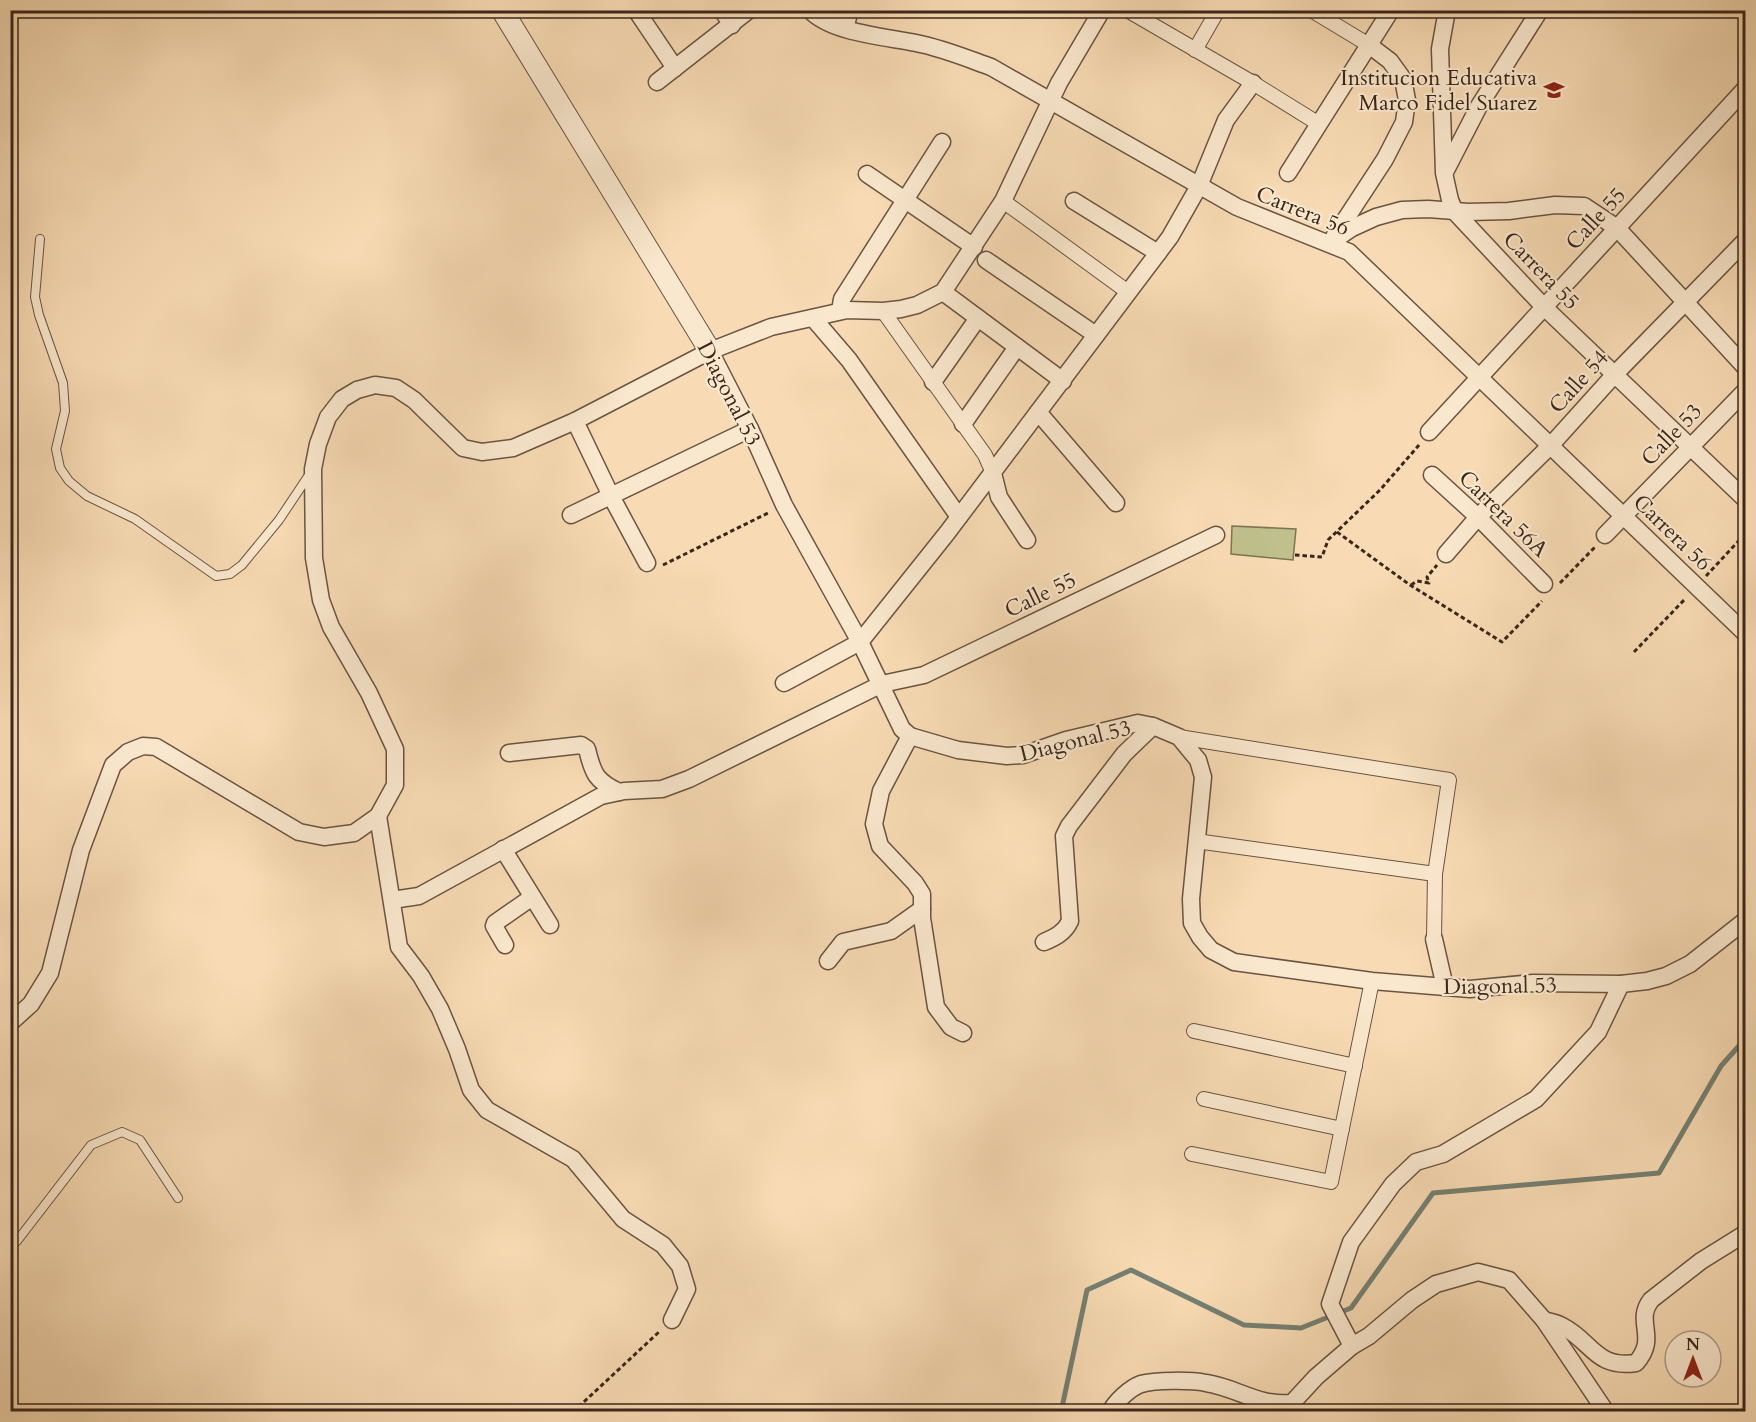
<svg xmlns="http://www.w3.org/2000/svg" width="1756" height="1422" font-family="Cardo,serif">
  <rect width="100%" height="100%" fill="#f8dbb4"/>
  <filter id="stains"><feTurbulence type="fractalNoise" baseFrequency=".00333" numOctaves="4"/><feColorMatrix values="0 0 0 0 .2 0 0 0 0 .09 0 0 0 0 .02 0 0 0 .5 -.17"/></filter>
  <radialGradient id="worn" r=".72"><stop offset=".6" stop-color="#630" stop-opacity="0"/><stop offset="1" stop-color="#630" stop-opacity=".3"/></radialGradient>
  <polygon fill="#bfc08c" stroke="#7c7454" stroke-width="1.5" points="1232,526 1296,529 1293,560 1231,554"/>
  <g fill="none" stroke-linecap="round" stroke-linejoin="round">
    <polyline stroke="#758072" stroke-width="5" points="1061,1412 1087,1290 1131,1270 1244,1325 1301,1328 1351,1308 1433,1193 1659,1173 1721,1066 1746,1038"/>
    <g stroke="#6a5442" stroke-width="10">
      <g id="service">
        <polyline points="40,239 35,297 39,315 63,383 65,411 56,449 60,468 69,481 87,496 135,519 216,576 230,574 242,565 279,520 311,472"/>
        <polyline points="10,1246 17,1241 91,1145 122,1132 140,1140 178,1198"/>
      </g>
    </g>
    <g stroke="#6a5442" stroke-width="16">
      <g id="pedestrian">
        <polyline points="1127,10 1253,83 1319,124"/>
        <polyline points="1311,10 1369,45"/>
        <polyline points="1195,50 1218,10"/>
        <polyline points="1003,201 1128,292"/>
        <polyline points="883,311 985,455 993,473"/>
        <polyline points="1179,737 1449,780 1435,874 1434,939"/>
        <polyline points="1196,841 1435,874"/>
        <polyline points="1194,1031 1355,1066"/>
        <polyline points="1204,1099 1342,1129"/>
        <polyline points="1192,1154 1331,1182 1372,981"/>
      </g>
    </g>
    <g stroke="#6a5442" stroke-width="19">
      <g id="minor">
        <polyline points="636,10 675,68"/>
        <polyline points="722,10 732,25"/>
        <path d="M810,10c21,23 77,27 106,33 26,5 50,15 75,24l246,140 112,45 397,382"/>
        <polyline points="1447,10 1440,49 1444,173 1450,200 1455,212 1544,307 1746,500"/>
        <polyline points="845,28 850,10"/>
        <polyline points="657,82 749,10"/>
        <polyline points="1445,172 1479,106 1540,10"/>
        <polyline points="1288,173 1391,10"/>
        <polyline points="867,174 974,247"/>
        <polyline points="1074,201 1158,253"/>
        <polyline points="1334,237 1385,159 1404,122 1407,100 1403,79 1390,61 1369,45"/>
        <polyline points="1330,243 1352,228 1376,217 1402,210 1428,209 1468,212 1509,211 1555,205 1584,206 1617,228 1746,368"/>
        <polyline points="986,260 1096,335"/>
        <polyline points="943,292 1063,381"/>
        <polyline points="840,311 842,299 942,142"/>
        <polyline points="813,318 849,360 959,517"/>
        <polyline points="710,351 750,429 784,505 860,642 902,729 910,736 958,750 1007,756 1023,755 1066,740 1138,723 1153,726 1179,737 1198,760 1203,777 1191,899 1192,923 1200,937 1211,950 1234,962 1372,981 1470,989 1533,983 1621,984 1647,981 1666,976 1690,964 1746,920"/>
        <polyline points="933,382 978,318"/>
        <polyline points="1038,412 1116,503"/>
        <polyline points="575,421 611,496 647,563"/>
        <polyline points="963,424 1017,347"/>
        <polyline points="1429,432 1746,88"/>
        <polyline points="993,473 999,497 1027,540"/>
        <polyline points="1432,475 1478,517 1544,584"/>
        <polyline points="571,515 750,429"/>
        <polyline points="1605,535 1746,390"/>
        <polyline points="1446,554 1478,517 1551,445 1615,374 1746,240"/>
        <polyline points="784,683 860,642 947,533 1170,237 1199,186 1226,120 1253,83"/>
        <polyline points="910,736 881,791 874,824 880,846 915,883 922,894 922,918 936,1007 951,1027 963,1033"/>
        <path d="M509,753l72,-8 6,4c6,25 9,32 32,43"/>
        <polyline points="378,816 399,947 421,976 440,1009 457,1049 471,1090 487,1110 573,1159 623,1219 663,1245 680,1266 687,1289 672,1320"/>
        <polyline points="503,849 550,925"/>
        <polyline points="392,900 419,896 601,796 624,791 662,789 689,779 882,684 924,675 1216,535"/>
        <polyline points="1434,939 1445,987"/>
        <path d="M1044,942c12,-5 21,-10 26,-21l-6,-85 5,-10 55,-72 29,-28"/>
        <polyline points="505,945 494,926 495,923 531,898"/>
        <polyline points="828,961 843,942 891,931 922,909"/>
        <polyline points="10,1023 31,1004 50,973 81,850 113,765 128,752 143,746 156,747 299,832 324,837 354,833 378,816 395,785 395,749 369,693 331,627 321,600 314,558 313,469 318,444 328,417 342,399 357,390 375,385 396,388 414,400 463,448 482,452 513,448 575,421 710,351 771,327 847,310 883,311 901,309 917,305 943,292 1003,201 1059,83 1102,10"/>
        <path d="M1544,1320c6,2 13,3 18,6 30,15 33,43 74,37 23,-26 -2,-41 15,-63l50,-39 45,-28"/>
        <path d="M1110,1412c6,-11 20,-24 31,-28 14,-4 50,-4 65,-1 32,5 51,23 86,20l24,-26 36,-31"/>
        <polyline points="1606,1412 1544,1320 1509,1280 1478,1272 1436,1284 1412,1300 1369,1336 1352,1346 1330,1304 1351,1242 1393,1184 1416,1162 1443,1154 1536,1099 1598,1032 1621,984"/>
      </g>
    </g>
    <g stroke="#6a5442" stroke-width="23">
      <polyline id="tertiary" points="502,10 710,351"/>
    </g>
    <g stroke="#3a271c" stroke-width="3" stroke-dasharray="4.5 3" stroke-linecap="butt">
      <polyline points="1337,532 1410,585 1502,642 1542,601"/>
      <polyline points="1295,555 1322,557 1328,540 1380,490 1419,445"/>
      <polyline points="663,565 770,512"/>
      <polyline points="1706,576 1746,533"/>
      <polyline points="1560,583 1595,547"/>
      <polyline points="1411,585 1417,581 1429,583 1427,577 1437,565"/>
      <polyline points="1634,652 1686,598"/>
      <polyline points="573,1412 660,1331"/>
    </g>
    <use href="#service" stroke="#fae8ce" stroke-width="8"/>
    <use href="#pedestrian" stroke="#fae8ce" stroke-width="14"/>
    <use href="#minor" stroke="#fae8ce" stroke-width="16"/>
    <use href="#tertiary" stroke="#fae8ce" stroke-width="21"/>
  </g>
  <defs>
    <g id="school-bare" transform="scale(1.62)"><path d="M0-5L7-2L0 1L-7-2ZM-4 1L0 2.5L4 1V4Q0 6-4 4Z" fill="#8f2418" stroke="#fae8ce" stroke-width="2.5" paint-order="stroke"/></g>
  </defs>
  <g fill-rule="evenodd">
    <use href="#school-bare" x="1554" y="90"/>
  </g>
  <g text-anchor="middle" stroke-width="4.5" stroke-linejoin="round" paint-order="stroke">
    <g font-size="22" fill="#3a271c" stroke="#fae8ce" text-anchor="end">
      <text x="1537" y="85">Institucion Educativa<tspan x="1537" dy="25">Marco Fidel Suarez</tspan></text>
    </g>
    <g font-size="22" fill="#3a271c" stroke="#fae8ce">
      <text transform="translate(1303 210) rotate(22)" y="8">Carrera 56</text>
      <text transform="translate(1595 218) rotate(-47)" y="8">Calle 55</text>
      <text transform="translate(1542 270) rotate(46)" y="8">Carrera 55</text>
      <text transform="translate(1578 381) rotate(-48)" y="8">Calle 54</text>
      <text transform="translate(730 393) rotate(63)" y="8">Diagonal 53</text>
      <text transform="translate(1671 434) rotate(-46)" y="8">Calle 53</text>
      <text transform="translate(1504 513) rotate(44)" y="8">Carrera 56A</text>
      <text transform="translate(1673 532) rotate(44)" y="8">Carrera 56</text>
      <text transform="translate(1040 594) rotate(-26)" y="8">Calle 55</text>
      <text transform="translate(1075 740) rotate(-14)" y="8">Diagonal 53</text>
      <text transform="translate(1500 985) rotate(-1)" y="8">Diagonal 53</text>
    </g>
  </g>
  <rect width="1756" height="1422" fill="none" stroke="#f8dbb4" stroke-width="36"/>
  <rect x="12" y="12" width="1732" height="1398" fill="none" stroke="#3a271c" stroke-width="3"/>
  <rect x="18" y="18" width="1720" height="1386" fill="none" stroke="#3a271c" stroke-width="1.5"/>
  <g transform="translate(1693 1359)"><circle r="28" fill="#fae8ce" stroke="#ad9b87" stroke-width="1.5"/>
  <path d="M0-4.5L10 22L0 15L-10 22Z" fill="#8f2418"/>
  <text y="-9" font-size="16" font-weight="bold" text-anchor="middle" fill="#3a271c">N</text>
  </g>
  <rect width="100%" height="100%" filter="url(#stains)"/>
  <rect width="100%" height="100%" fill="url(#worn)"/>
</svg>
